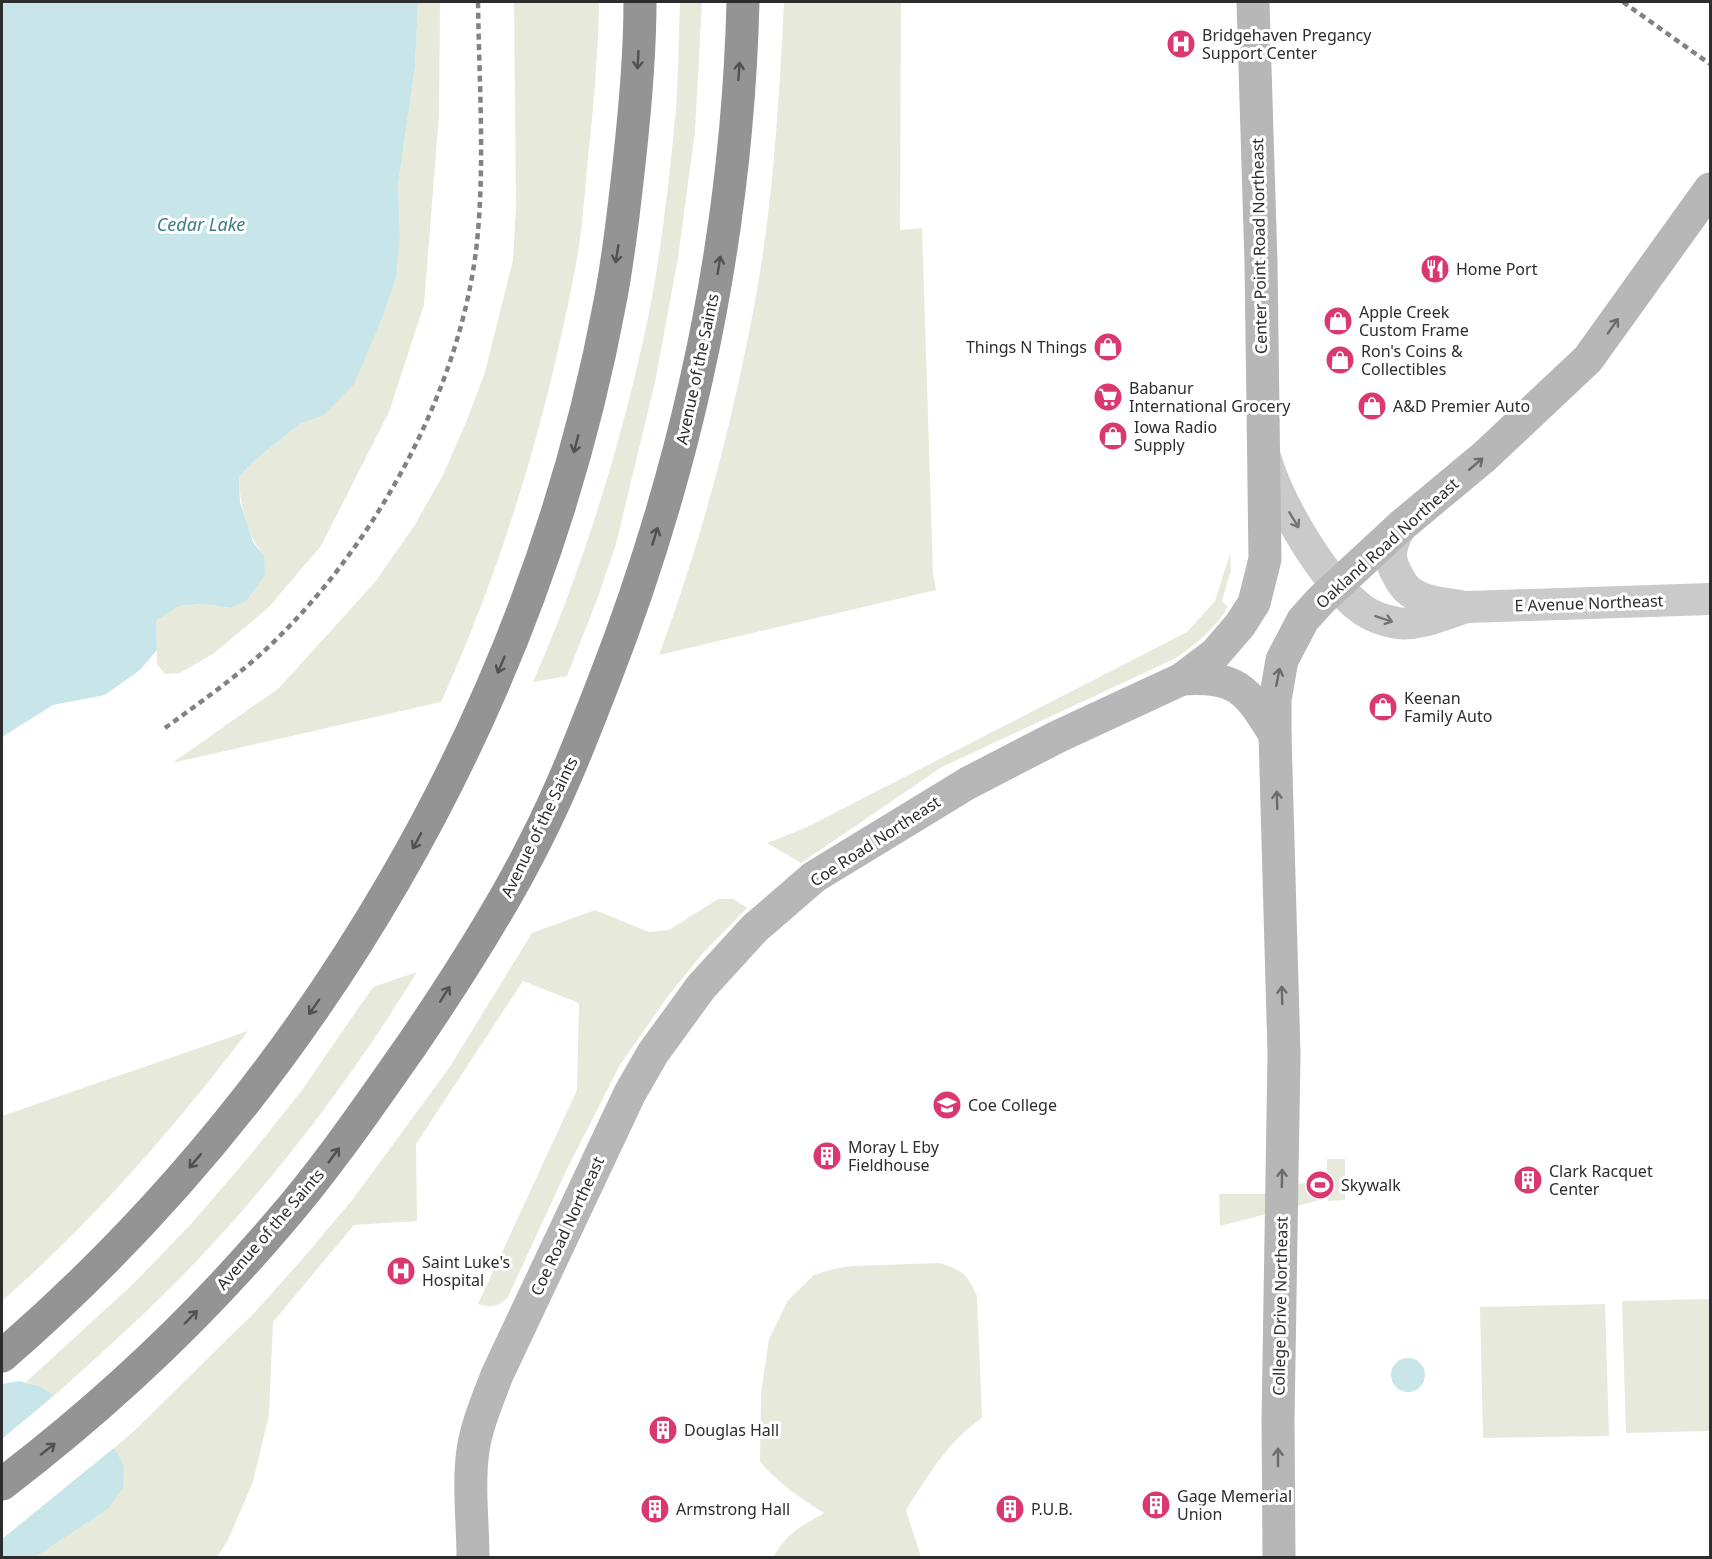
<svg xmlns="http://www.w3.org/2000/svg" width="1712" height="1559" font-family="'Noto Sans',sans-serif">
  <rect width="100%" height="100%" fill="#fff"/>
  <g fill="#e7eadb">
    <path d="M418,2h22l-1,112 -15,191 -35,107 -68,134 -53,62 -55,46 -33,19 -15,1 -8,-10 -1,-43 23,-15 24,-2 27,4 34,-52c-18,-24 -24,-49 -25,-79l15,-16 46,-37 23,-8 77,-180 -2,-51 17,-117z"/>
    <path d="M514,2h85c-1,56 -6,111 -12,167 -3,32 -5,64 -11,95 -28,150 -72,299 -135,438l-269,61 107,-75 96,-106 39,-56 29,-51 24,-55 18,-48 28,-112 3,-54z"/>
    <path d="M680,2h22l-7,129 -17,127 -23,124 -39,162 -18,53 -31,79 -34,6c48,-110 84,-225 110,-341 16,-70 24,-142 31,-212 5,-42 4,-85 6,-127z"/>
    <path d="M784,2h117l-1,228 22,-2 11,345 3,17 -277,65c40,-107 70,-220 92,-333 21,-102 28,-216 33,-320z"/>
    <path d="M1230,554l1,16 -9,31 6,6c-14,23 -32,37 -54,52l-232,108 -141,96 -34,-20 38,-15 382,-196 28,-31z"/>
    <path d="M718,899h15l14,9 -44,45 -35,43 -48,69 -53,104 -59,128c-9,10 -18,11 -30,7l99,-214 2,-87 -56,-22 -107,163 1,77 -63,4 -81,97 -4,93 -16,67 -25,58 -11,17h-215v-18l74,-58 58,-50 123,-121 47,-53 49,-58 96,-131 83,-135 63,-23 54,22 20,-2z"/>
    <path d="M417,972c-65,106 -141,206 -227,296 -43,44 -89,86 -135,127l-15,-9 -14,-4 107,-98 58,-60 56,-65 55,-69 71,-103z"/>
    <path d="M248,1031c-74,97 -154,189 -246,270v-185z"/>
    <polygon points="1327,1159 1345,1159 1345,1200 1328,1201 1328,1198 1220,1226 1219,1194 1262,1194 1327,1177"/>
    <path d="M939,1263c24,7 28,11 38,33l5,122c-33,22 -55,59 -76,92l15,47h-148c16,-26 27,-30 51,-44 -24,-15 -45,-29 -64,-51l1,-69 8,-54 19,-39 26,-25 19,-6 19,-3z"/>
    <polygon points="1710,1299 1710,1431 1626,1433 1622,1301"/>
    <polygon points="1605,1304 1609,1436 1483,1438 1480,1307"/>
  </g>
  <g fill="#c8e6e9">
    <polygon points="2,2 418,2 415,68 398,185 400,236 396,278 382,318 354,384 323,416 300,424 254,461 239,477 240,502 253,542 264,556 265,575 246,601 230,608 203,604 179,606 156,621 157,650 140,670 105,695 53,705 2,737"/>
    <circle cx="1408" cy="1375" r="17"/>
    <polygon points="19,1381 40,1386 56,1396 117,1452 124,1467 123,1487 109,1508 35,1557 2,1558 2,1384"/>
  </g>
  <polygon fill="#fff" points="57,1393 115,1447 2,1539 2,1439"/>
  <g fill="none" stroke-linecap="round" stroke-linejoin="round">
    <g stroke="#cacaca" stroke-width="32">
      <path d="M1265,457c14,47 58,124 98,153 10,7 23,11 34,13 22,3 47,-9 67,-15"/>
      <path d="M1401,526c-9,16 -15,31 -4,48 3,6 6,12 11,16 15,13 41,14 60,17l242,-8"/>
    </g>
    <g stroke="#b7b7b7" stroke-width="33">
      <path d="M1182,679c55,-3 65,10 93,56"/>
      <path d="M473,1558c0,-36 -5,-72 0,-108 4,-26 15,-51 24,-75l133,-282 23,-40 48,-66 54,-59 59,-51 154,-94 89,-46 125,-58 33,-25 25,-29 14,-22 11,-44 -4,-296 -8,-261"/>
      <polyline points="1279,1558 1278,1420 1284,1054 1275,735 1275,700 1282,660 1303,620 1321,600 1401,526 1485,456 1588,359 1710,189"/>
    </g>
    <g stroke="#949494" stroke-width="33">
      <path d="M2,1356c312,-270 532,-647 608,-1054 9,-46 14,-92 19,-138 6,-54 11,-108 11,-162"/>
      <path d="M2,1484c100,-76 193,-163 275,-259 49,-56 91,-118 134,-179 45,-66 89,-134 125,-206 26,-51 47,-105 68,-159 85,-218 133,-445 139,-679"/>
    </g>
    <g stroke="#828282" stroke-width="4.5" stroke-dasharray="6 4.5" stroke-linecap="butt">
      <polyline points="1623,2 1710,64"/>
      <path d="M165,728c33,-24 67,-48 97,-75 110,-101 199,-261 215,-411 8,-79 2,-161 1,-240"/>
    </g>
  </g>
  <defs><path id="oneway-shaft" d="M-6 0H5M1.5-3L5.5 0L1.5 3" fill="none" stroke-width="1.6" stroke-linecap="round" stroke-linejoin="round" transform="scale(1.5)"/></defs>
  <g stroke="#515151">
    <use href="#oneway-shaft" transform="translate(638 60) rotate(93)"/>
    <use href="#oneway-shaft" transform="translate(739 71) rotate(-86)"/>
    <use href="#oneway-shaft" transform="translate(617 254) rotate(99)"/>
    <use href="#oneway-shaft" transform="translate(719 265) rotate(-81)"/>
    <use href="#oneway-shaft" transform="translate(576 444) rotate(105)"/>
    <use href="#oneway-shaft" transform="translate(655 536) rotate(-73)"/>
    <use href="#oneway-shaft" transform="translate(501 665) rotate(113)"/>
    <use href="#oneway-shaft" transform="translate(417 841) rotate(118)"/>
    <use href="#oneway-shaft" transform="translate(445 994) rotate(-58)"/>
    <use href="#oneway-shaft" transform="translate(314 1007) rotate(125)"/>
    <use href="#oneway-shaft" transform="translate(334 1155) rotate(-54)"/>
    <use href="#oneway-shaft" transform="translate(195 1161) rotate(130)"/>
    <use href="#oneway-shaft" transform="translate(191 1317) rotate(-46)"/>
    <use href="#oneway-shaft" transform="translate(48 1449) rotate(-38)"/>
  </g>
  <g stroke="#6b6b6b">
    <use href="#oneway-shaft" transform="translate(1613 326) rotate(-55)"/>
    <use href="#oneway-shaft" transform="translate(1476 464) rotate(-40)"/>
    <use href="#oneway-shaft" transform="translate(1278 677) rotate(-79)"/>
    <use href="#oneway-shaft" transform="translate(1277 800) rotate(-92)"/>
    <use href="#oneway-shaft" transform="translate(1282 995) rotate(-92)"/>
    <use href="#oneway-shaft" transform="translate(1282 1178) rotate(-89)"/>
    <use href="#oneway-shaft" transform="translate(1278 1457) rotate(-90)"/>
  </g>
  <g stroke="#747474">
    <use href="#oneway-shaft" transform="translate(1294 520) rotate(59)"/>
    <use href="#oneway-shaft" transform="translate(1384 619) rotate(18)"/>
  </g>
  <defs>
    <g id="hospital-disc" transform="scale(1.5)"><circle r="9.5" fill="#db3872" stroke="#fff"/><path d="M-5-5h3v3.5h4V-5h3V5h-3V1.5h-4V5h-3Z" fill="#fff"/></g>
    <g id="restaurant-disc" transform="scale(1.5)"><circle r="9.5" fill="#db3872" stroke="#fff"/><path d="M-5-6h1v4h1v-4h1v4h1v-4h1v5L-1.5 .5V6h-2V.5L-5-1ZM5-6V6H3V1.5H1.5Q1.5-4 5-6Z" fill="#fff"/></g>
    <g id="shop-disc" transform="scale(1.5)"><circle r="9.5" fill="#db3872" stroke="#fff"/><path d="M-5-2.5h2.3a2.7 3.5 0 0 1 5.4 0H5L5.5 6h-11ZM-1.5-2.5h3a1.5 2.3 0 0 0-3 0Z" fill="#fff"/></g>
    <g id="supermarket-disc" transform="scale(1.5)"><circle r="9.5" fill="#db3872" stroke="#fff"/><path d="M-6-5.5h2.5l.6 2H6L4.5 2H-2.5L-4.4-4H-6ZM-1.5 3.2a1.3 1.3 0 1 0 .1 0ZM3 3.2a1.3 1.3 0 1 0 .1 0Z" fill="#fff"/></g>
    <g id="university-disc" transform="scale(1.5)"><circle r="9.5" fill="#db3872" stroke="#fff"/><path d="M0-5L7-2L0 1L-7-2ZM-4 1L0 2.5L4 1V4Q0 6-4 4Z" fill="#fff"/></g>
    <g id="building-disc" transform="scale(1.5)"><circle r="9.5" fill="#db3872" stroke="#fff"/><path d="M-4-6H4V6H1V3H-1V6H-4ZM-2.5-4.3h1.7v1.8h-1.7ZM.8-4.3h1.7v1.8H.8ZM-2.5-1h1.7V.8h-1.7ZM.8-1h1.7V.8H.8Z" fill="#fff"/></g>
    <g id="stadium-disc" transform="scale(1.5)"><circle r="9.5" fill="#db3872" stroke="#fff"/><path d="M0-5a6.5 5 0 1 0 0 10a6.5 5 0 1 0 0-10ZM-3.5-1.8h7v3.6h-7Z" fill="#fff"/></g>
  </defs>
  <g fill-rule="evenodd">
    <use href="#hospital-disc" x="1181" y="44"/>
    <use href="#restaurant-disc" x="1435" y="269"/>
    <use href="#shop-disc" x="1338" y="321"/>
    <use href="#shop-disc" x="1108" y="347"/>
    <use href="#shop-disc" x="1340" y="360"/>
    <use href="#supermarket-disc" x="1108" y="397"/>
    <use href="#shop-disc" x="1372" y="406"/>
    <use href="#shop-disc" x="1113" y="436"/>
    <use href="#shop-disc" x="1383" y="707"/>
    <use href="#university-disc" x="947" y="1105"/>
    <use href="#building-disc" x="827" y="1156"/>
    <use href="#building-disc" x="1528" y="1180"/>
    <use href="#stadium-disc" x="1320" y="1185"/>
    <use href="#hospital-disc" x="401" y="1271"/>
    <use href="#building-disc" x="663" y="1430"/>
    <use href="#building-disc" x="1156" y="1505"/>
    <use href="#building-disc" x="655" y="1509"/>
    <use href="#building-disc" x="1010" y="1509"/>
  </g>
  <g text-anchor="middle" stroke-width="6" stroke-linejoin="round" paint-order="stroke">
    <g font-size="16" fill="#2d2d2d" stroke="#fff" text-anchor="start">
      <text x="1202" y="41">Bridgehaven Pregancy<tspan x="1202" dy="18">Support Center</tspan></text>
      <text x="1456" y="275">Home Port</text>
      <text x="1359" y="318">Apple Creek<tspan x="1359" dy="18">Custom Frame</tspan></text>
      <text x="1087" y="353" text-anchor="end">Things N Things</text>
      <text x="1361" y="357">Ron's Coins &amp;<tspan x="1361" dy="18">Collectibles</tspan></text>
      <text x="1129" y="394">Babanur<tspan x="1129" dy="18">International Grocery</tspan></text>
      <text x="1393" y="412">A&amp;D Premier Auto</text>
      <text x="1134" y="433">Iowa Radio<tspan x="1134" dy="18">Supply</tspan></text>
      <text x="1404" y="704">Keenan<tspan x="1404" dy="18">Family Auto</tspan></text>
      <text x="968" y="1111">Coe College</text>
      <text x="848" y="1153">Moray L Eby<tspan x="848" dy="18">Fieldhouse</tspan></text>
      <text x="1549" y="1177">Clark Racquet<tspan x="1549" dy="18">Center</tspan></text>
      <text x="1341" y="1191">Skywalk</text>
      <text x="422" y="1268">Saint Luke's<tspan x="422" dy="18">Hospital</tspan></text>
      <text x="684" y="1436">Douglas Hall</text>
      <text x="1177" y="1502">Gage Memerial<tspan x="1177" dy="18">Union</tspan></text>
      <text x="676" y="1515">Armstrong Hall</text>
      <text x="1031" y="1515">P.U.B.</text>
    </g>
    <g font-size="16" fill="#2d2d2d" stroke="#fff">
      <text transform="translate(1259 246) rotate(-91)" y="6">Center Point Road Northeast</text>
      <text transform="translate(697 369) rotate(-78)" y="6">Avenue of the Saints</text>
      <text transform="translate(1387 543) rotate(-42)" y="6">Oakland Road Northeast</text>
      <text transform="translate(1589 603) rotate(-2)" y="6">E Avenue Northeast</text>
      <text transform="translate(539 827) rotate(-64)" y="6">Avenue of the Saints</text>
      <text transform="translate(875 841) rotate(-33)" y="6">Coe Road Northeast</text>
      <text transform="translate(567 1226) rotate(-65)" y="6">Coe Road Northeast</text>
      <text transform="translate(270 1229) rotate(-49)" y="6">Avenue of the Saints</text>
      <text transform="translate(1280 1306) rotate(-89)" y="6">College Drive Northeast</text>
    </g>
    <g font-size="18" font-style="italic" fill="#3e7d84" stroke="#fff">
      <text x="201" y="231">Cedar Lake</text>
    </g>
  </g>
  <rect width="1712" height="1559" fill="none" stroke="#2d2d2d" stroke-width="6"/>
</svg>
